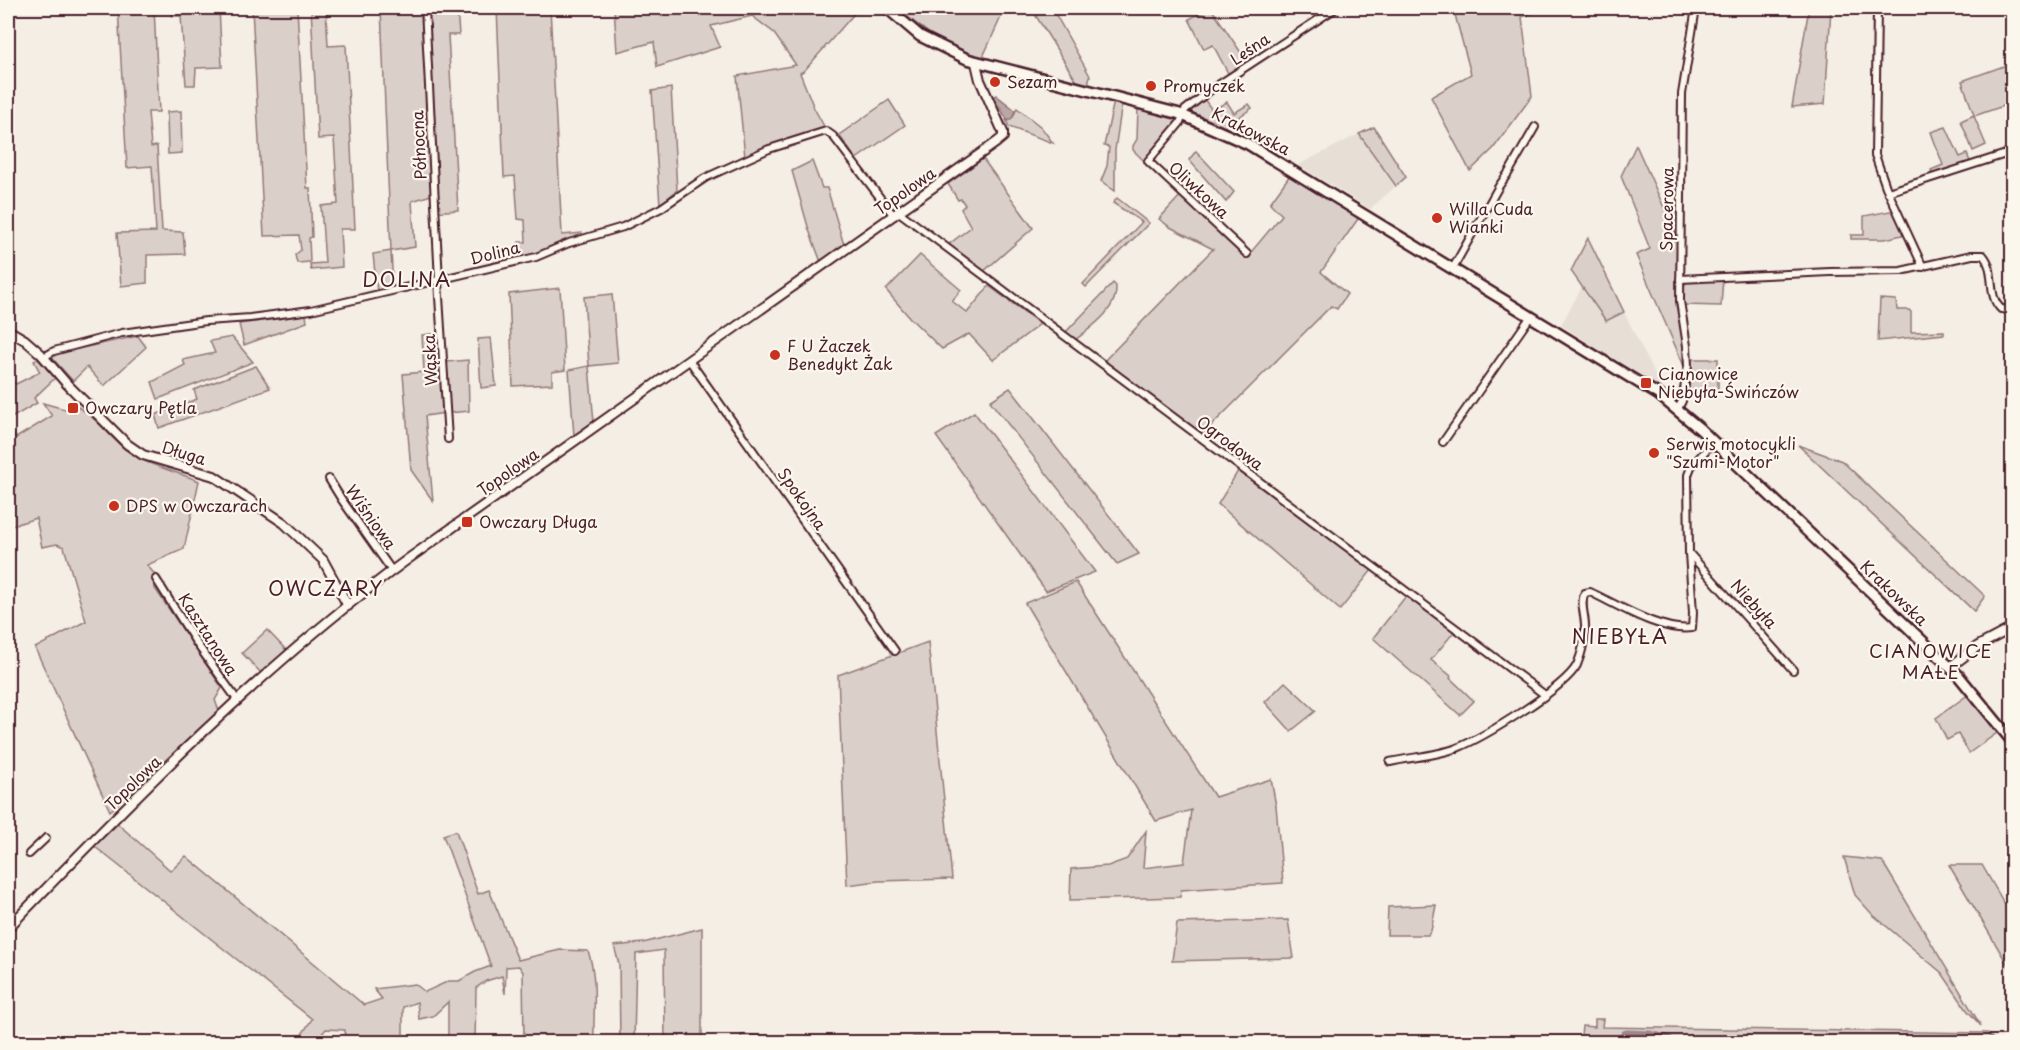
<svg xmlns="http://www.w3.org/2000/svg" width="2020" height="1050" font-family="'Playpen Sans',sans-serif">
  <rect width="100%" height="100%" fill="#f4eee4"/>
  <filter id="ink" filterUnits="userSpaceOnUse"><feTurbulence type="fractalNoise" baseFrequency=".0167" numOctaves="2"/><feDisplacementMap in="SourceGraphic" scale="12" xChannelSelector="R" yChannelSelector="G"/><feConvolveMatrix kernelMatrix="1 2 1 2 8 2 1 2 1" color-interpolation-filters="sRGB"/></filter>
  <g filter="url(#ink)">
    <g fill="#e7dfd6">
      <polygon points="1359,134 1396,186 1370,209 1298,165"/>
      <polygon points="1582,287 1606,321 1624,312 1664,393 1561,325"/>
    </g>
    <g fill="#dbd0c9" stroke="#92787a" stroke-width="1.5">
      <polygon points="118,8 154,8 159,112 148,112 151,147 157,146 162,231 183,232 185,254 147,255 147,283 121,286 117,233 156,232 152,166 127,168"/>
      <polygon points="171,8 219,8 222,67 196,68 195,85 186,85 181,16 172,16"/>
      <polygon points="252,8 297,8 307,188 310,188 312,237 309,238 310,262 297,263 295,255 301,250 299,235 264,236"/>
      <polygon points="311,8 326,8 328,46 346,45 355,229 340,229 342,267 311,270 310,264 325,263 321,206 338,204 334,138 318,139"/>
      <polygon points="381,8 457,8 459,35 448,35 458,210 432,212 431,195 412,201 415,247 391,251 393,288 377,292 373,254 391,251"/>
      <polygon points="497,8 550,8 562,235 582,233 583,236 561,243 522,259 519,242 526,242 525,220 518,219 515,176 504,177"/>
      <polygon points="614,8 859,8 805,70 800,73 814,108 825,128 788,140 745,157 737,76 796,65 773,32 752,16 711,26 720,47 657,67 654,42 617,52"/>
      <polygon points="896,8 1005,8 982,59 934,37"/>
      <polygon points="1031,8 1052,8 1090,76 1088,84 1077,82"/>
      <polygon points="1211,8 1248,63 1229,75 1213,45 1204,49 1189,19"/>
      <polygon points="1449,8 1548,8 1522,17 1532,96 1493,149 1470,171 1431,97 1471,74 1454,11"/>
      <polygon points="1809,8 1831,8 1825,104 1792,107"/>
      <polygon points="2012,63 2012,103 1974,116 1986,145 1973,151 1961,121 1974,115 1962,81"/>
      <polygon points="671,88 677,190 660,205 652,91"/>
      <polygon points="1204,99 1212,110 1227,102 1234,113 1249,104 1252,108 1223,128 1186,112"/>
      <polygon points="889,100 905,125 856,159 839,135"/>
      <polygon points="1114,101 1122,103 1115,150 1115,191 1101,181 1107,166 1109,147 1104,146"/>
      <polygon points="1138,107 1176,117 1179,121 1145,162 1133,150 1133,146 1137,139"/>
      <polygon points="1017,108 1041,127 1053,143 1009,127 1006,120 1013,117"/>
      <polygon points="181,111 182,153 168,154 167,112"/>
      <polygon points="1374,127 1406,177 1396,186 1359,134"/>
      <polygon points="1946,127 1960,157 1967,154 1971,164 1933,176 1931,170 1943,165 1931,132"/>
      <polygon points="1636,145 1679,241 1686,371 1636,255 1650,249 1621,176"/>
      <polygon points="1196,151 1234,192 1226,202 1189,160"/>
      <polygon points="983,159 1033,228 983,272 948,245 971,227 961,209 965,205 961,199 958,200 948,184"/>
      <polygon points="812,161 822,188 827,188 844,245 821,262 809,230 792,171"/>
      <polygon points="1290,175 1360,216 1321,272 1347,294 1337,309 1331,306 1203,434 1103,362 1213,249 1170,227 1159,219 1181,195 1247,257 1282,215 1270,203"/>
      <polygon points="1117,198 1149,223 1086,287 1083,284 1142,222 1113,203"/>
      <polygon points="1895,210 1906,234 1885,239 1851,239 1851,235 1864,235 1864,216"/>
      <polygon points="1588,238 1624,312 1606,321 1571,271"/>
      <polygon points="920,255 961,290 952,301 967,313 989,286 1040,324 993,360 969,334 942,349 910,318 886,290"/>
      <polygon points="1723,278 1721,306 1684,305 1684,286 1687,280"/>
      <path d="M1113,283l3,3c2,24 -25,41 -42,55l-10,-7z"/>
      <polygon points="560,288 565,370 552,372 552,384 513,386 509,294"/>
      <polygon points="612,294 618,363 589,366 594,423 574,436 569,370 589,366 584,297"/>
      <polygon points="1880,299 1896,300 1897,310 1909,310 1911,312 1911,332 1944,331 1944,334 1878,341"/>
      <polygon points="306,315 307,322 244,345 239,324"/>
      <polygon points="440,333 445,413 425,416 433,501 411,470 403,374 424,372 422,335"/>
      <polygon points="138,336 146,347 104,386 87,367 73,381 53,359 53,354"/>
      <polygon points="232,337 253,362 158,399 152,382 185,365 183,360 215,353 210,341"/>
      <polygon points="491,338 496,386 481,388 478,339"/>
      <polygon points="38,359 55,378 34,398 37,403 8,420 8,376 16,384 40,372 34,361"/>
      <polygon points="1692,359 1718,359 1718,389 1688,398"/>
      <polygon points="468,360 469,411 449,413 447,362"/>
      <polygon points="256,366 270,388 159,428 155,415 197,399 194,390"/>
      <polygon points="1010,388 1139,554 1117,564 990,401"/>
      <path d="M43,403l32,9 3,-5c19,10 31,30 48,43 20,16 50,21 73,31l-15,68 -37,16 9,11 -2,11 68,101 -7,12 4,11 -109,100 -75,-163 51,-27 -22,-74 -7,-3 -15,3 -6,-29 -28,9v-101l8,12 36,-22z"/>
      <polygon points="974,412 1095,572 1046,591 936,436"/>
      <polygon points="1798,445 1842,461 1985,596 1974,611"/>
      <polygon points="1238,471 1372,570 1340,610 1218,504"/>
      <polygon points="1076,582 1215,797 1271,779 1276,806 1283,883 1181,890 1180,897 1070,900 1071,869 1108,866 1127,859 1146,831 1143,868 1184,863 1191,810 1156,821 1025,603"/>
      <polygon points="1406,596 1454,632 1431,660 1451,676 1450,678 1474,701 1460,715 1373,638"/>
      <polygon points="267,630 287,651 262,674 242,653"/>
      <polygon points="928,642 952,879 878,881 847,885 838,675"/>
      <polygon points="1285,682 1316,711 1291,731 1265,702"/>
      <polygon points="1969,694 1997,733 1969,753 1958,734 1947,740 1936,718"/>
      <path d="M118,824l53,47 15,-15 178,149 18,-6 -8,-10 41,-5 10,8 24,-11h10l16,-9 16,-6 -48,-131 13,-4 22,63 11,-4 29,70 42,-10 28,1c10,28 5,62 6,91h-70l-1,-70 -4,-6 -13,1 -1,27 -3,-18 -16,5 -10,7 -1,54h-27v-40l-15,14 -14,3 -2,-17 -14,5v35h-57l-1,-12 -19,-1 -5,6v7h-24l15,-23 -218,-173z"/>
      <polygon points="1844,857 1882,861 1981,1026 1967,1010 1942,973 1872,914 1855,895"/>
      <polygon points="1949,865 1982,865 2012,917 2012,972"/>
      <polygon points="1436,905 1431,931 1428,935 1387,935 1388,907"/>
      <polygon points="1288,920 1294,958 1172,961 1177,923"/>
      <polygon points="702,928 702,1042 665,1042 664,950 636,954 634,1042 620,1042 619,964 614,946 643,943"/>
      <polygon points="1595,1019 1603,1019 1602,1027 1987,1033 1996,1042 1447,1042 1455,1037 1581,1036 1582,1026 1595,1027"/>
      <polygon points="741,1035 781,1036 781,1042 741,1042"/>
      <rect x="814" y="1037" width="76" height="5"/>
      <rect x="913" y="1037" width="25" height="5"/>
    </g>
    <polygon fill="#baa7a5" stroke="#8d7174" stroke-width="1.5" points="996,95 1015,110 1013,117 1008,121 993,97"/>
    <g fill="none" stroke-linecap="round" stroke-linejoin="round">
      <polyline stroke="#9f8688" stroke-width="15" points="1624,1042 1627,1037 1650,1038 1667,1042"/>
      <g stroke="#4a1f2b" stroke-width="10">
        <g id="minor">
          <polyline points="425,8 439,281"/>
          <polyline points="1877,8 1875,155 1886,187 1923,267"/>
          <polyline points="1888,192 2012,152"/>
          <polyline points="899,212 1545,695"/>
          <polyline points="1247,254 1148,161 1180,123 1185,110 1212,89 1336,8"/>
          <polyline points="1453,268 1499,186 1509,172 1535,127"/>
          <path d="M1680,279l150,-7 71,-1 71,-16h11c14,16 3,40 18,54l11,1"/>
          <polyline points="438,281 448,439"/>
          <polyline points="44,357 54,351 122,333 206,321 250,318 311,310 536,257 569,243 623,227 661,208 705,178 769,149 826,131 833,136 894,216"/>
          <polyline points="689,360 895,651"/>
          <polyline points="1678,409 1682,401 1688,366 1687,346 1680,301 1682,94 1696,8"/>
          <polyline points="1443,442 1531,316"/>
          <polyline points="329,479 342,500 392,571"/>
          <polyline points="1689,553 1793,670"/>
          <polyline points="156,579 197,644 238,701"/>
          <path d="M1390,762c22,-5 46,-6 67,-14 27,-11 107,-59 120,-83 4,-10 8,-25 8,-36 1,-12 -6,-26 0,-36l5,-1c28,13 70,40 102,36l1,-15 -4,-60 -1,-78 3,-8 22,-25"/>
          <polyline points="29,854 46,838"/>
        </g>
      </g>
      <g stroke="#4a1f2b" stroke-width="12">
        <g id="tertiary">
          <polyline points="8,330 25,340 41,354 67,384 127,444 143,455 214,476 284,523 323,560 348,606"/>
          <polyline points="1950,667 1978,646 2012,628"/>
          <path d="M8,928c125,-130 254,-262 400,-369l589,-417 6,-5v-5l-23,-52 -4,-17"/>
        </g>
      </g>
      <g stroke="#4a1f2b" stroke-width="14">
        <polyline id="secondary" points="887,8 920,36 967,59 1180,114 1248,144 1659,395 1700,429 1958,675 2012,741"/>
      </g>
      <use href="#minor" stroke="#fbf7ec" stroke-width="6"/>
      <use href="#tertiary" stroke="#fbf7ec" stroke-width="8"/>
      <use href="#secondary" stroke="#fbf7ec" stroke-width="9"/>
    </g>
  </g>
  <g fill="#c8321e" stroke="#fbf7ec" stroke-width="2">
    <circle cx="995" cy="82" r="6"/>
    <circle cx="1151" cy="86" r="6"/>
    <circle cx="1437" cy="218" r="6"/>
    <circle cx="775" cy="355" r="6"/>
    <rect x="1640" y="377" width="12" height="12" rx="3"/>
    <rect x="67" y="402" width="12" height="12" rx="3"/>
    <circle cx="1654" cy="453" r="6"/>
    <circle cx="114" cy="506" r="6"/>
    <rect x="461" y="516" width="12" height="12" rx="3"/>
  </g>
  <g text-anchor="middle" stroke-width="4.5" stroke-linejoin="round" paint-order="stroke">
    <g font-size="16" fill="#4a1f2b" stroke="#fbf7ec">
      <text transform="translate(1250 49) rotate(-34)" y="6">Leśna</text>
      <text transform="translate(1251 131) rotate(27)" y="6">Krakowska</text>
      <text transform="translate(419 145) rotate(-93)" y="6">Północna</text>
      <text transform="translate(1199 190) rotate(43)" y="6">Oliwkowa</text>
      <text transform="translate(905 191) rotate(-35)" y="6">Topolowa</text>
      <text transform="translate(1667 209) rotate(-89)" y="6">Spacerowa</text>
      <text transform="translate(495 253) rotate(-14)" y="6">Dolina</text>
      <text transform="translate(430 360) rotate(-93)" y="6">Wąska</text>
      <text transform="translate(1230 443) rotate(37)" y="6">Ogrodowa</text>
      <text transform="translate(184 453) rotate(17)" y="6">Długa</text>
      <text transform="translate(508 472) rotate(-35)" y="6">Topolowa</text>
      <text transform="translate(802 499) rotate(55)" y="6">Spokojna</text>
      <text transform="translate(371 517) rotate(55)" y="6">Wiśniowa</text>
      <text transform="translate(1894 593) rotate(44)" y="6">Krakowska</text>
      <text transform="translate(1754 604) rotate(48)" y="6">Niebyła</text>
      <text transform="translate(208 634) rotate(57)" y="6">Kasztanowa</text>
      <text transform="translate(133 783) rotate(-44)" y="6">Topolowa</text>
    </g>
    <g font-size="16" fill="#4a1f2b" stroke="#fbf7ec" text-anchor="start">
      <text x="1007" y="88">Sezam</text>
      <text x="1163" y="92">Promyczek</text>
      <text x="1449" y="215">Willa Cuda<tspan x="1449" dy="18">Wianki</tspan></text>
      <text x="787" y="352">F U Żaczek<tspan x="787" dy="18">Benedykt Żak</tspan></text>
      <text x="1658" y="380">Cianowice<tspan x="1658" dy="18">Niebyła-Świńczów</tspan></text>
      <text x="85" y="414">Owczary Pętla</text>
      <text x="1666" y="450">Serwis motocykli<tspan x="1666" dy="18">"Szumi-Motor"</tspan></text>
      <text x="126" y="512">DPS w Owczarach</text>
      <text x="479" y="528">Owczary Długa</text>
    </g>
    <g font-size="18" letter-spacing="1.5" fill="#4a1f2b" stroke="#fbf7ec">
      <text x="1931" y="658">CIANOWICE<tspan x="1931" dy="21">MAŁE</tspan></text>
    </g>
    <g font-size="20" letter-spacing="1.5" fill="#4a1f2b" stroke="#fbf7ec">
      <text x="407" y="287">DOLINA</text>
      <text x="326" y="596">OWCZARY</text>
      <text x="1620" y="644">NIEBYŁA</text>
    </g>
  </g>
  <rect width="2020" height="1050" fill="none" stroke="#fbf7ec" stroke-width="30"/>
  <rect x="15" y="15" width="1990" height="1020" fill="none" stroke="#4a1f2b" stroke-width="2" filter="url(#ink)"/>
</svg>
